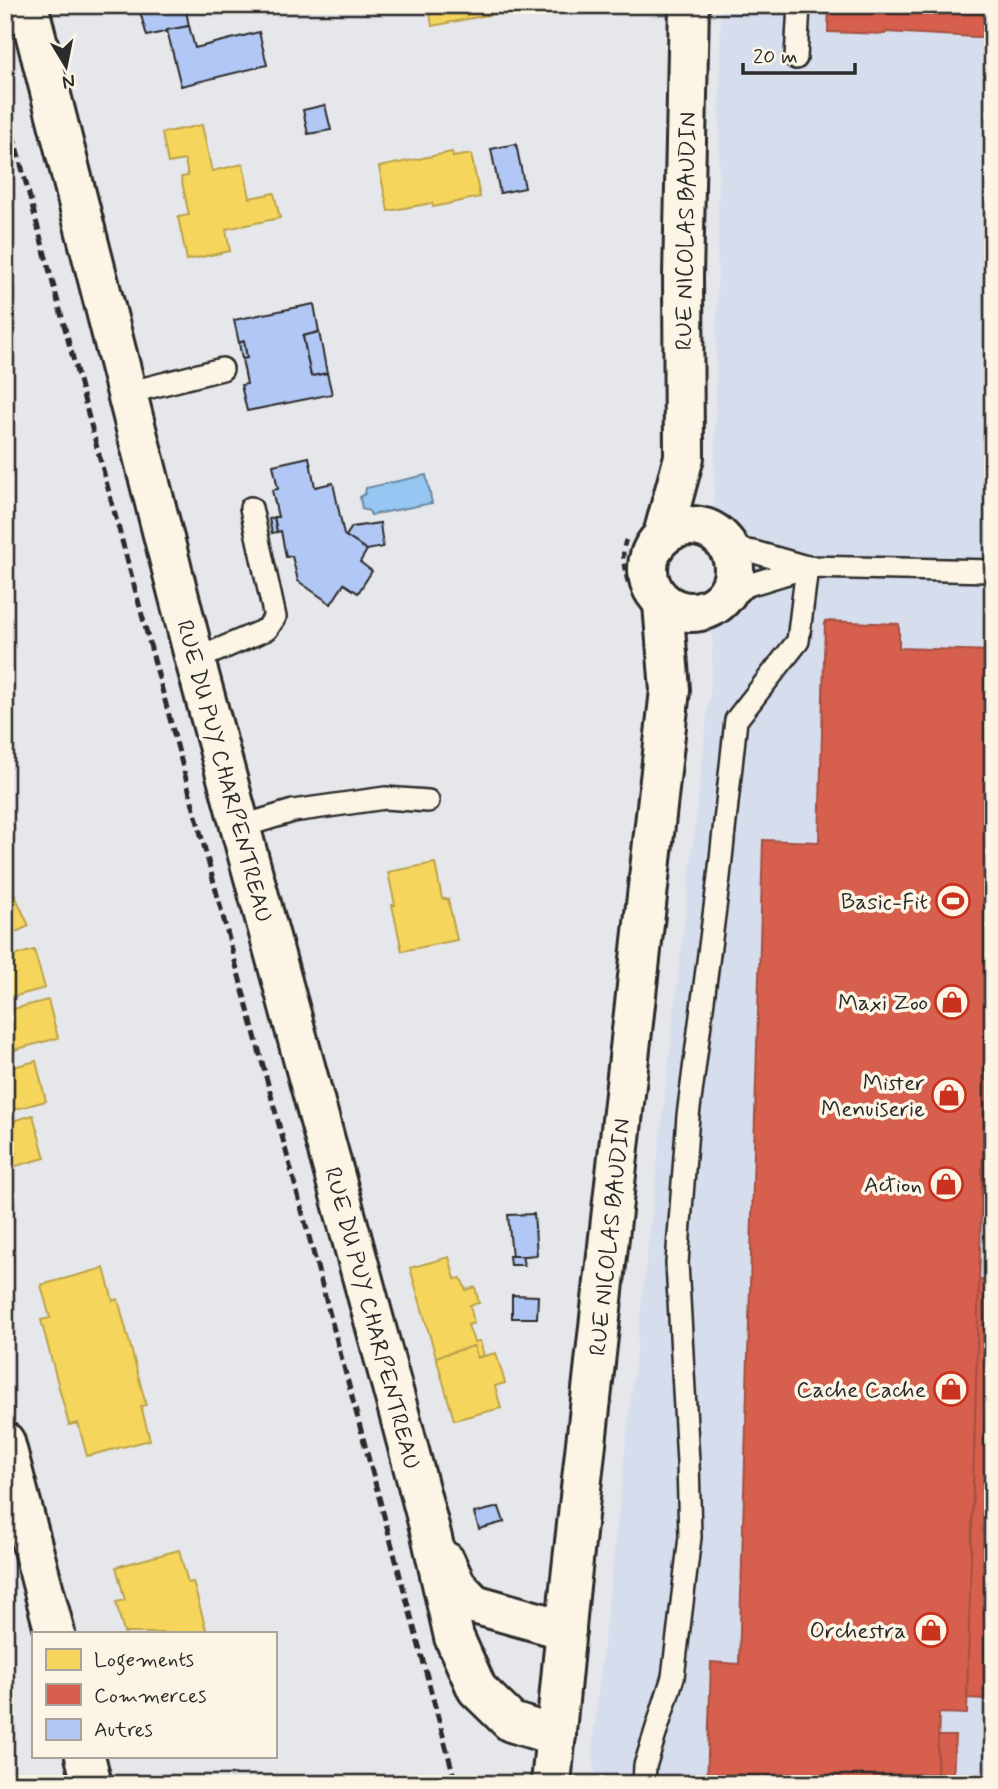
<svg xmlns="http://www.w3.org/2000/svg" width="998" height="1789" font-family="Mynerve,sans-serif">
  <rect width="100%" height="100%" fill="#e6e7ea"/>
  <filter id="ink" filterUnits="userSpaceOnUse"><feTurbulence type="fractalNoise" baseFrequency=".0143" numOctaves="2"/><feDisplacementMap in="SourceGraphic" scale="14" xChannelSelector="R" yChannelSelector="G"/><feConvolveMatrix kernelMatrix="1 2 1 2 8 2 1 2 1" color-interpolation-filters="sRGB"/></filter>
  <g filter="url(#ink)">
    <polygon fill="#d6dded" points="721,5 993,5 993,1784 597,1784 592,1748 712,673"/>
    <polygon fill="#95c7f2" stroke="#6b89a2" stroke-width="2" points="426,475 432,503 371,515 369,511 362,509 360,497 365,494 366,488"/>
    <g fill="#f6d55c" stroke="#b9a24d" stroke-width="2">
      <polygon points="432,5 507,5 508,11 432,26 429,6"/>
      <polygon points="202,125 212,171 243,164 250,198 274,193 280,218 226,229 230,251 187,260 178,217 189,215 181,177 188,176 185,160 168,163 162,133"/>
      <polygon points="452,152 453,157 471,154 480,197 433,207 432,203 388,211 379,167"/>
      <polygon points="435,863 442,899 448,899 457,940 402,951 392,905 395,905 388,872"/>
      <polygon points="12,889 29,926 5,937 5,892"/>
      <polygon points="34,950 45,988 5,999 5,958"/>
      <polygon points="48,1000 58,1038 10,1051 5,1034 5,1011"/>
      <polygon points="36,1061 46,1101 5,1112 5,1069"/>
      <polygon points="33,1115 45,1158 5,1169 5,1123"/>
      <polygon points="449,1257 455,1279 461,1278 466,1290 475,1287 479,1303 470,1305 474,1323 468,1325 474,1342 480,1341 484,1356 477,1357 474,1346 436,1357 410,1268"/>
      <polygon points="104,1268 113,1301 118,1299 146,1405 141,1406 150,1440 87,1456 78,1423 69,1425 41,1320 50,1318 41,1285"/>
      <polygon points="474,1346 477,1358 496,1353 505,1383 495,1386 501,1408 454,1420 436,1357"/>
      <polygon points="179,1550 188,1583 193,1582 207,1633 124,1633 116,1602 125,1600 116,1567"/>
    </g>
    <g fill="#d6604d" stroke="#a35043" stroke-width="2">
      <polygon points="829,5 993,5 993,38 886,32 885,34 828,32"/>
      <polygon points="825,621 899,624 899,648 993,651 993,791 967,1714 939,1713 937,1784 707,1784 711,1662 739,1664 763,840 819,842"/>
      <polygon points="993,791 993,1216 981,1216"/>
      <polygon points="979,1280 993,1281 993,1368 984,1699 967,1698"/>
      <polygon points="938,1736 955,1736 953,1784 937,1784"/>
    </g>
    <g fill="#b1c7f5" stroke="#2b2b2b" stroke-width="2">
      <polygon points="138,5 185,5 189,26 147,36"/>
      <polygon points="189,26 195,48 259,32 267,65 181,86 167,30"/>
      <polygon points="325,105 331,130 308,134 303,110"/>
      <polygon points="516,144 525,188 500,193 491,149"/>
      <polygon points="314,304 319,332 303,336 311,376 327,373 332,394 247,411 241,385 247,384 242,359 247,358 244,341 239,343 234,320"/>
      <polygon points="319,332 327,373 311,376 303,336"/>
      <polygon points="244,341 247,358 242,359 239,343"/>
      <polygon points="309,457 315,487 333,483 344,535 367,550 360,562 372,571 358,593 344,584 331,604 298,581 292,556 286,557 281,531 277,532 274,517 278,517 272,490 278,489 273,465"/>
      <polygon points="274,517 277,532 272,533 269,519"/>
      <polygon points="380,523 383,547 367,550 346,536 352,527"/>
      <polygon points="534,1214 537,1255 512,1257 508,1215"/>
      <polygon points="509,1256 522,1256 524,1265 510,1265"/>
      <polygon points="512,1295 538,1296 537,1318 512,1318"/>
      <polygon points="499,1507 504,1522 479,1529 474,1513"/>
    </g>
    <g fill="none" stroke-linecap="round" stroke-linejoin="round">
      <g stroke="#2b2b2b" stroke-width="26">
        <g id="lane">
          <polyline points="796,58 799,5"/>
          <polyline points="127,393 222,369"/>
          <polyline points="729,548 754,552 807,567 993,571"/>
          <polyline points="722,600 748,585 807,567"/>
          <polyline points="195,660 267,629 275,617 251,508"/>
          <polyline points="240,827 293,811 385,798 428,801"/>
          <polyline points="644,1784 645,1766 673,1677 690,1537 688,1462 677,1263 688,1116 719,877 736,720 798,641 807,567"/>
        </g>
      </g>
      <g stroke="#2b2b2b" stroke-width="44">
        <g id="street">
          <polyline points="28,5 195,660 398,1409 431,1534 454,1637 477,1689 511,1722 556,1736"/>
          <circle cx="691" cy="569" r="43"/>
          <polyline points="663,535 684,457 683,277 689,5"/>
          <polyline points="5,1442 55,1633"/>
          <polyline points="445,1561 456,1585 474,1604 566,1630"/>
          <polyline points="85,1756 92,1784"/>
          <polyline points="551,1784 569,1596 670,690 663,604"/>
        </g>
      </g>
      <path stroke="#2b2b2b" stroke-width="4.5" stroke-dasharray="7 5" stroke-linecap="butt" d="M626,540c-6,14 -1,32 3,46"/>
      <use href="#lane" stroke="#fcf5e5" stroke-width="21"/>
      <use href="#street" stroke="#fcf5e5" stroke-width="38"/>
      <polyline stroke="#2b2b2b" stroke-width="5" stroke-dasharray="10 5" stroke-linecap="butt" points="5,105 456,1784"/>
    </g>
  </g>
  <defs>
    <g id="stadium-ring" transform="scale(1.75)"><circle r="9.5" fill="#fcf5e5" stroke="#c8321e" stroke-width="1.5"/><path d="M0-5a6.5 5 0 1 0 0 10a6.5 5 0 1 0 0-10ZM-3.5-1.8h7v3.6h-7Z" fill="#c8321e"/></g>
    <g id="shop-ring" transform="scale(1.75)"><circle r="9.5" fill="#fcf5e5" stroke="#c8321e" stroke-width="1.5"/><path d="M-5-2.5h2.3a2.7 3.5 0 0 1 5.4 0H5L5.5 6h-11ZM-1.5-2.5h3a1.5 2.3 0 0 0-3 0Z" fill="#c8321e"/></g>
  </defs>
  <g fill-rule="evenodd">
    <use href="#stadium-ring" x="953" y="901"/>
    <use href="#shop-ring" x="952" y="1002"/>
    <use href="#shop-ring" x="949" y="1095"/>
    <use href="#shop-ring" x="946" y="1184"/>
    <use href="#shop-ring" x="951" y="1389"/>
    <use href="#shop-ring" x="931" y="1630"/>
  </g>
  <g text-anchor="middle" stroke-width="7" stroke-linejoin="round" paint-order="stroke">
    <g font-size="23" fill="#2b2b2b" stroke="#fcf5e5">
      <text transform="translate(685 231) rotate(-89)" y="8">RUE NICOLAS BAUDIN</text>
      <text transform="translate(225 771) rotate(75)" y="8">RUE DU PUY CHARPENTREAU</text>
      <text transform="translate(609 1237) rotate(-84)" y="8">RUE NICOLAS BAUDIN</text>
      <text transform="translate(373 1318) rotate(75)" y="8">RUE DU PUY CHARPENTREAU</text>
    </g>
    <g font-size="23" fill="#2b2b2b" stroke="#fcf5e5" text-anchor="end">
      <text x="928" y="909">Basic-Fit</text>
      <text x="928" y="1010">Maxi Zoo</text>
      <text x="925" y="1090">Mister<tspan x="925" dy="26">Menuiserie</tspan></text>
      <text x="922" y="1192">Action</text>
      <text x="926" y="1397">Cache Cache</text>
      <text x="906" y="1638">Orchestra</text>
    </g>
  </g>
  <rect width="998" height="1789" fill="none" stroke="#fcf5e5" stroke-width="28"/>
  <rect x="14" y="14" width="970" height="1761" fill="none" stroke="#2b2b2b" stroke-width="2.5" filter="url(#ink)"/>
  <rect x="32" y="1632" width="245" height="126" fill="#fcf5e5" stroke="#a8a49b" stroke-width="2"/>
  <rect x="46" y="1649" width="35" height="21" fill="#f6d55c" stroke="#a8a49b" stroke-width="2"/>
  <text x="94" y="1666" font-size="21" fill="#2b2b2b">Logements</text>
  <rect x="46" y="1684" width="35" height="21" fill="#d6604d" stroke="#a8a49b" stroke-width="2"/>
  <text x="94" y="1702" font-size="21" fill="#2b2b2b">Commerces</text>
  <rect x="46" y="1719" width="35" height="21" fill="#b1c7f5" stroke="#a8a49b" stroke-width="2"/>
  <text x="94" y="1736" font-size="21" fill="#2b2b2b">Autres</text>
  <g transform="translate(66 66) rotate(170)" stroke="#fcf5e5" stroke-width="5" paint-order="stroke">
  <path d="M0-5L12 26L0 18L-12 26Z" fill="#2b2b2b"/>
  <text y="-10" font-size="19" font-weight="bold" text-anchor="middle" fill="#2b2b2b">N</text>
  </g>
  <path d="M743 63v10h112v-10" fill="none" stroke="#2b2b2b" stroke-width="3.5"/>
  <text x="753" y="63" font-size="21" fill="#2b2b2b" stroke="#fcf5e5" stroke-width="5" paint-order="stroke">20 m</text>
</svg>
